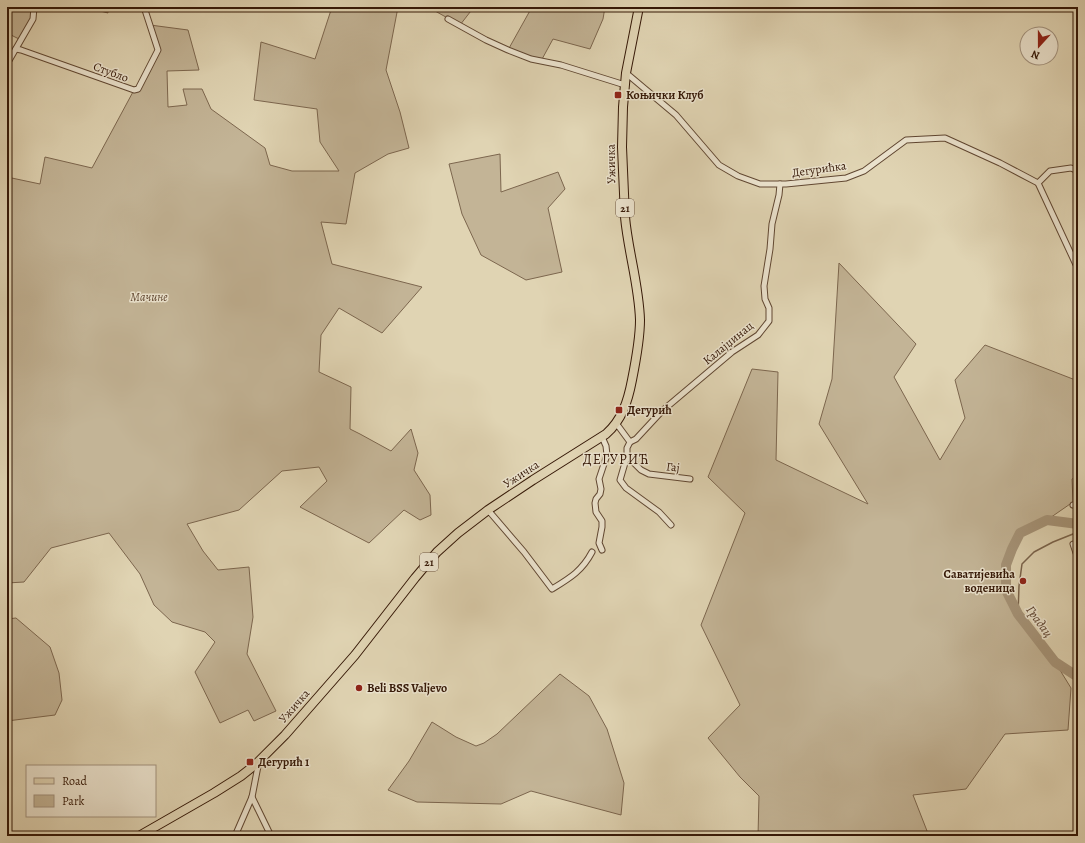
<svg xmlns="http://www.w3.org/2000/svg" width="1085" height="843" font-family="Alegreya,serif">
  <rect width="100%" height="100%" fill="#e0d4b3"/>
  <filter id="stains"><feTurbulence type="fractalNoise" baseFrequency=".005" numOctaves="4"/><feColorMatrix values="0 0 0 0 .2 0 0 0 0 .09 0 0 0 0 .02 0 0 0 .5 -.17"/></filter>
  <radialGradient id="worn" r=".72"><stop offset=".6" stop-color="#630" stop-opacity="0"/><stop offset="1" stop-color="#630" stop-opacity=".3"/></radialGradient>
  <g fill="#c3b496" stroke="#7c664e">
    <polygon points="7,7 34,7 33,19 21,40 7,33"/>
    <polygon points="85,7 107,7 108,13"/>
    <polygon points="332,7 398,7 386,70 400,112 409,148 388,154 355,173 346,224 321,222 332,264 422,287 382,333 339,308 321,335 319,372 351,387 350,429 360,434 391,451 411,429 418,453 414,470 430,495 431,515 420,520 404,510 369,543 300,507 327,481 319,467 282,471 239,510 187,524 203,551 218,570 249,567 253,617 247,654 276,711 254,721 248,710 220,723 195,672 215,642 205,632 172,622 154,605 140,574 109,533 51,548 24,582 7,583 7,177 40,184 45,157 92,168 134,90 138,89 158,50 150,25 188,30 199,70 167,71 168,107 187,105 183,89 202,89 211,109 265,148 270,165 292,171 339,171 320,142 317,109 254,100 261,42 315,59"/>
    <polygon points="428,7 474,7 460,25"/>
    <polygon points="532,7 605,7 603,19 590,49 553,39 541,61 508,50"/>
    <polygon points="500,154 501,192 558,172 565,189 548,208 562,272 526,280 481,255 462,214 449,164"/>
    <polygon points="839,263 916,344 894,377 940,460 965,418 955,380 985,345 1078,381 1078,476 1072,479 1073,502 1047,520 1020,533 1012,549 1006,565 1006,590 1018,614 1055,662 1071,688 1068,730 1005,734 966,789 913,795 929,836 758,836 759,796 740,777 708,738 740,705 701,625 745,513 708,477 752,369 778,372 776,460 868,504 819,424 832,379"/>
    <polygon points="16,618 50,647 59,673 62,700 55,715 7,721 7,619"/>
    <polygon points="560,674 589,696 607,729 624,783 621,815 531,791 501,804 417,802 388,790 409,761 432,722 456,737 476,746 484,743 497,734"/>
  </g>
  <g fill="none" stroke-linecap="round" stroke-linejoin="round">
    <polyline stroke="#79624b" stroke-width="1.5" points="1018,614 1019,586 1022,564 1034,552 1053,542 1078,532"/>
    <polyline stroke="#a69479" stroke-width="10" points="1078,524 1047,520 1020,533 1012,549 1006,565 1006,590 1018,614 1055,662 1078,677"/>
    <g stroke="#604732" stroke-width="7">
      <g id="street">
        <polyline points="448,19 486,40 508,50 531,59 561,65 625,85"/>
        <polyline points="16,49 21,50 134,90 138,89 158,50 144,7"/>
        <polyline points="7,64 33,19 34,7"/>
        <polyline points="626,73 676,115 719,165 738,176 760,184 786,184 846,178 864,171 906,140 945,138 1000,163 1038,183 1078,269"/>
        <polyline points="1038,183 1050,171 1071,168 1078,171"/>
        <polyline points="616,423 630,442 636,439 662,411 732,352 758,335 769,321 769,308 765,299 764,286 770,249 772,224 779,195 780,184"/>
        <polyline points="602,437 606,446 607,455 599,479 601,489 600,494 596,499 595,503 596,512 602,521 602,527 599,543 602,550"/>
        <polyline points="630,442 627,448 627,456 620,480 626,488 659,512 671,525"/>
        <polyline points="627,456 641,470 649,474 690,479"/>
        <polyline points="1073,505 1078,506"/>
        <path d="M488,510l36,42 28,37c18,-11 30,-18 40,-37"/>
        <polyline points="1073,544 1076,553 1078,555"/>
        <polyline points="252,797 271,836"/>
        <polyline points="235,836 252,797 259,761"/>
      </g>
    </g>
    <g stroke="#351807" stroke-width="10">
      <path id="primary" d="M139,836l75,-43 27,-17 14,-11 30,-30 70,-80 60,-77 22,-26 21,-19 30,-23 45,-30 73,-46c16,-14 22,-33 26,-54 4,-20 8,-40 8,-60 -1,-35 -12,-69 -15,-103l-3,-70 1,-40 3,-34 13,-66"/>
    </g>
    <use href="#street" stroke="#ebe3ce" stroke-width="5"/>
    <use href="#primary" stroke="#e0d4b3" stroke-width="8"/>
  </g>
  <g fill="#8f2418" stroke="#ebe3ce" stroke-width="1.5">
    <rect x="614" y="91" width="8" height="8" rx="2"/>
    <rect x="615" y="406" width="8" height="8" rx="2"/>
    <circle cx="1023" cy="581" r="4"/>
    <circle cx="359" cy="688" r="4"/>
    <rect x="246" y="758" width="8" height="8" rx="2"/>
  </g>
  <g text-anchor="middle" stroke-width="3" stroke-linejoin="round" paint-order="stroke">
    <g fill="#ebe3ce" stroke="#6c5543" stroke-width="1">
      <rect x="616" y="199" width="18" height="18" rx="3"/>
      <rect x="420" y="553" width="18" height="18" rx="3"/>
    </g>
    <g font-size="11" font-weight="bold" fill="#351807">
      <text x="625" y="212">21</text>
      <text x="429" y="566">21</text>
    </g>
    <g font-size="12" fill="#351807" stroke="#ebe3ce">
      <text transform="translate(111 72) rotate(20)" y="4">Стубло</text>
      <text transform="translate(611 164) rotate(-91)" y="4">Ужичка</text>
      <text transform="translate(819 169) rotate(-8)" y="4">Дегурићка</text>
      <text transform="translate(728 343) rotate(-39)" y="4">Калајџинац</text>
      <text transform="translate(673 467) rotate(7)" y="4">Гај</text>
      <text transform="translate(521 474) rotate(-33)" y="4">Ужичка</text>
      <text transform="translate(294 706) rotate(-49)" y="4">Ужичка</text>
    </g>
    <g font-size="12" font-weight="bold" fill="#351807" stroke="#ebe3ce" text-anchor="start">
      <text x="626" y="99">Коњички Клуб</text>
      <text x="627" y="414">Дегурић</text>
      <text x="1015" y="578" text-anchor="end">Саватијевића<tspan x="1015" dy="14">воденица</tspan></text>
      <text x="367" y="692">Beli BSS Valjevo</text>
      <text x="258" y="766">Дегурић 1</text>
    </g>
    <g font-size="12" font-style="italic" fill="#604732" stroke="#ebe3ce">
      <text x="149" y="301">Мачине</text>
    </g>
    <g font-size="13" font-style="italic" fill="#5d432f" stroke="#ebe3ce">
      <text transform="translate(1040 621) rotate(54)" y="5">Градац</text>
    </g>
    <g font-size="14" letter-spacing="1" fill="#351807" stroke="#ebe3ce">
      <text x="616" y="464">ДЕГУРИЋ</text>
    </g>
  </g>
  <rect width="1085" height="843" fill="none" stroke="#e0d4b3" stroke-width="24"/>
  <rect x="8" y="8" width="1069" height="827" fill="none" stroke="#351807" stroke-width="2"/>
  <rect x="12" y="12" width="1061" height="819" fill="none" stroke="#351807"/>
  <rect x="26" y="765" width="130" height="52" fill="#ebe3ce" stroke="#a2927e"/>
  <rect x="34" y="778" width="20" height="6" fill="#e0d4b3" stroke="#a2927e"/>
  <text x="62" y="785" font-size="12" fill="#351807">Road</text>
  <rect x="34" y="795" width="20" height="12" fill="#c3b496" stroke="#a2927e"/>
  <text x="62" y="805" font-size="12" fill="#351807">Park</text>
  <g transform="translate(1039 46) rotate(201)"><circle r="19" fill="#ebe3ce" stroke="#a2927e"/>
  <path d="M0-3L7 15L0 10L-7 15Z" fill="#8f2418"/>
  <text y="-6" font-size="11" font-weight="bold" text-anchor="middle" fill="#351807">N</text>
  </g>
  <rect width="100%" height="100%" filter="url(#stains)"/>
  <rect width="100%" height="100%" fill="url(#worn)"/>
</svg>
